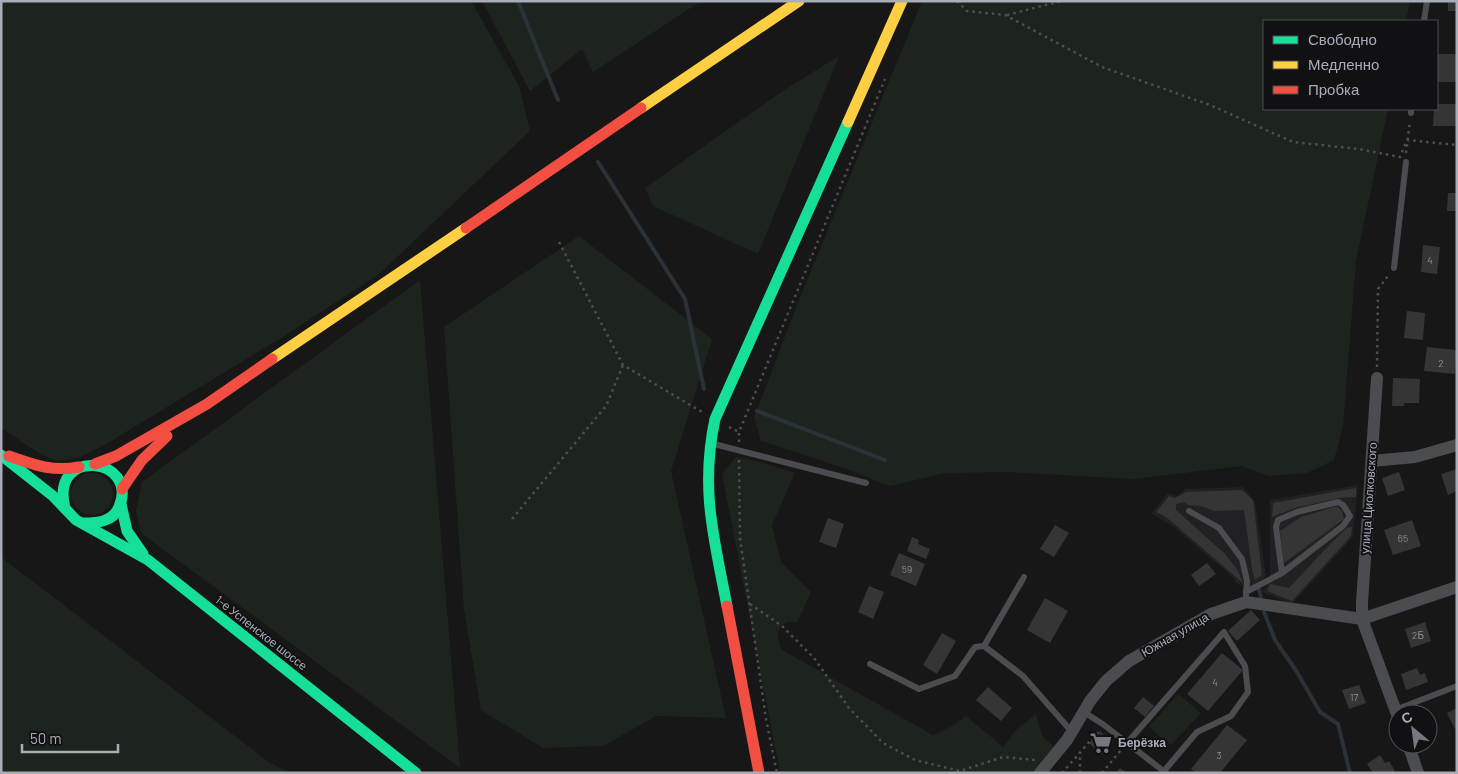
<svg xmlns="http://www.w3.org/2000/svg" width="1458" height="774" font-family="Barlow,sans-serif">
  <rect width="100%" height="100%" fill="#171717"/>
  <g fill="#212123">
    <polygon points="1358,485 1353,537 1292,604 1262,592 1270,579 1270,500"/>
    <polygon points="1243,487 1255,502 1266,576 1255,585 1246,587 1236,583 1234,578 1170,524 1151,514 1168,493 1177,496 1185,489"/>
  </g>
  <g fill="#1d241e">
    <polygon points="1,1 471,1 519,86 530,131 378,275 281,338 101,447 78,458 58,461 42,455 1,428"/>
    <polygon points="482,1 701,1 593,72 582,49 530,91"/>
    <polygon points="922,1 1410,1 1406,21 1264,21 1264,109 1388,109 1356,261 1343,427 1334,460 1307,473 1269,476 1242,466 1134,479 1009,472 945,473 890,486 841,467 761,441 754,418 797,305"/>
    <polygon points="839,56 758,254 653,206 645,188 784,90"/>
    <polygon points="579,236 712,339 671,471 726,718 656,716 603,746 543,748 481,710 464,610 444,327"/>
    <polygon points="420,280 460,768 141,533 136,511 142,482"/>
    <polygon points="736,457 761,462 795,473 772,525 781,562 811,592 797,622 787,622 780,627 777,637 782,650 933,735 952,726 966,716 1003,747 1017,729 1036,714 1042,736 1055,748 1034,773 780,773 722,474"/>
    <circle cx="92" cy="494" r="21"/>
    <polygon points="1,557 270,763 291,773 1,773"/>
    <polygon points="1178,694 1201,713 1171,745 1149,727"/>
  </g>
  <g fill="none" stroke-linecap="round" stroke-linejoin="round">
    <g stroke="#2a3239" stroke-width="4">
      <polyline points="518,1 558,100"/>
      <polyline points="598,162 685,299 704,389"/>
      <polyline points="757,411 885,460"/>
      <polyline points="1259,589 1261,598"/>
      <polyline points="1264,612 1275,640 1297,672 1320,712 1338,724 1350,773"/>
    </g>
  </g>
  <g fill="#353536">
    <rect x="1448" y="1" width="9" height="10"/>
    <rect x="1437" y="54" width="20" height="28"/>
    <polygon points="1437,104 1457,104 1457,126 1433,126 1434,109 1437,109"/>
    <polygon points="1448,193 1457,193 1457,211 1447,211"/>
    <polygon points="1423,245 1440,247 1437,274 1421,272"/>
    <polygon points="1407,311 1425,313 1423,340 1404,338"/>
    <polygon points="1427,347 1457,350 1455,374 1424,371"/>
    <polygon points="1393,378 1420,379 1419,403 1404,403 1404,406 1392,406"/>
    <polygon points="1457,469 1457,491 1448,495 1441,474"/>
    <polygon points="1399,472 1405,490 1388,496 1382,478"/>
    <polygon points="1356,488 1356,497 1339,498 1295,508 1272,517 1273,503"/>
    <polygon points="1242,490 1253,500 1262,575 1255,580 1252,569 1244,510 1215,511 1201,506 1188,505 1184,502 1176,504 1176,510 1225,554 1238,571 1243,583 1166,517 1156,512 1169,496 1175,498 1186,492"/>
    <polygon points="1337,506 1342,511 1344,519 1284,563 1280,531 1301,517"/>
    <polygon points="828,518 844,524 836,548 819,542"/>
    <polygon points="1412,520 1421,546 1393,555 1384,530"/>
    <polygon points="1055,525 1069,533 1054,557 1040,549"/>
    <polygon points="1352,527 1351,536 1292,601 1267,591 1270,584 1289,588 1331,543 1347,528"/>
    <polygon points="912,537 919,540 918,544 930,549 926,559 907,551"/>
    <polygon points="899,553 925,564 916,586 890,575"/>
    <polygon points="1207,563 1216,574 1199,586 1191,575"/>
    <polygon points="869,586 884,592 873,619 858,612"/>
    <polygon points="1045,598 1068,611 1050,643 1027,630"/>
    <polygon points="1251,610 1260,620 1237,641 1228,631"/>
    <polygon points="1425,622 1431,641 1411,648 1405,629"/>
    <polygon points="942,633 956,641 937,674 923,665"/>
    <polygon points="1222,653 1243,670 1208,711 1187,694"/>
    <polygon points="1417,668 1420,675 1425,673 1428,682 1406,690 1401,674"/>
    <polygon points="1359,685 1366,703 1349,709 1342,690"/>
    <polygon points="988,687 1012,708 1001,721 976,700"/>
    <polygon points="1143,697 1154,706 1145,717 1134,708"/>
    <polygon points="1457,708 1457,728 1455,729 1447,713"/>
    <polygon points="1227,725 1247,740 1220,773 1196,773 1191,769"/>
    <polygon points="1100,731 1113,742 1102,755 1089,743"/>
    <polygon points="1380,755 1385,763 1389,761 1395,771 1393,773 1373,773 1367,764"/>
    <polygon points="1120,768 1127,773 1116,773"/>
  </g>
  <g fill="none" stroke-linecap="round" stroke-linejoin="round">
    <g stroke="#4d4e52" stroke-width="2.5" stroke-dasharray="2.5 4" stroke-linecap="butt">
      <polyline points="957,1 967,11 1005,15 1102,67 1210,105 1293,142 1359,149 1400,157 1407,140 1457,145"/>
      <polyline points="1007,15 1061,1"/>
      <polyline points="1406,153 1410,121"/>
      <polyline points="559,242 623,365 702,412"/>
      <polyline points="1377,367 1378,289 1388,276"/>
      <polyline points="729,427 739,432"/>
      <polyline points="739,442 739,432 885,79"/>
      <polyline points="739,460 740,538 766,719 777,773"/>
      <polyline points="512,519 606,406 623,365"/>
      <polyline points="750,604 782,626 814,658 849,708 883,743 915,760 960,771 1003,757 1036,760"/>
      <polyline points="1062,773 1098,732"/>
      <polyline points="1080,773 1080,752"/>
      <polyline points="1102,773 1121,750"/>
    </g>
    <g stroke="#4b4c50" stroke-width="6">
      <polyline points="1424,21 1427,1"/>
      <polyline points="1411,113 1411,109"/>
      <polyline points="1394,268 1406,162"/>
      <polyline points="710,443 866,483"/>
      <polyline points="1189,511 1219,528 1242,559 1247,581 1246,595"/>
      <polyline points="1246,592 1282,573 1343,526 1350,516 1343,505 1338,502 1297,512 1278,520 1276,527 1282,573"/>
      <polyline points="984,646 1024,577"/>
      <polyline points="870,664 919,689 955,676 975,647 984,646 1023,676 1072,732"/>
      <polyline points="1395,710 1457,686"/>
      <polyline points="1084,712 1104,725 1166,773"/>
      <polyline points="1127,743 1224,632 1245,666 1248,692 1231,716 1197,732 1164,771"/>
    </g>
    <g stroke="#4b4c50" stroke-width="12">
      <polyline points="1377,378 1362,603 1362,619 1398,717"/>
      <polyline points="1372,461 1415,457 1457,445"/>
      <polyline points="1408,744 1418,773"/>
      <polyline points="1040,773 1067,740 1090,701 1106,681 1129,661 1211,614 1246,602 1362,619 1457,587"/>
    </g>
    <g stroke="#16e098" stroke-width="11">
      <polyline points="1,455 53,496 76,520 148,560 416,773"/>
      <polyline points="121,504 127,531 143,554"/>
      <path d="M65,508c-16,-62 75,-51 54,-1 -6,15 -22,16 -36,16"/>
      <path d="M727,606c-13,-68 -27,-117 -12,-187l133,-297"/>
    </g>
    <g stroke="#ffcf43" stroke-width="11">
      <polyline points="641,108 799,1"/>
      <polyline points="848,122 902,1"/>
      <polyline points="272,359 466,228"/>
    </g>
    <g stroke="#f24e42" stroke-width="11">
      <polyline points="466,228 641,108"/>
      <path d="M9,456c26,9 42,16 70,11"/>
      <polyline points="95,464 116,456 207,404 272,359"/>
      <polyline points="122,489 142,460 167,436"/>
      <polyline points="727,606 759,773"/>
    </g>
  </g>
  <defs>
    <g id="supermarket-bare" transform="scale(1.725)"><path d="M-6-5.5h2.5l.6 2H6L4.5 2H-2.5L-4.4-4H-6ZM-1.5 3.2a1.3 1.3 0 1 0 .1 0ZM3 3.2a1.3 1.3 0 1 0 .1 0Z" fill="#757880" stroke="#111113" stroke-width="2.5" paint-order="stroke"/></g>
  </defs>
  <g fill-rule="evenodd">
    <use href="#supermarket-bare" x="1101" y="743"/>
  </g>
  <g text-anchor="middle" stroke-width="4" stroke-linejoin="round" paint-order="stroke">
    <g font-size="10" fill="#8b8f98">
      <text x="1430" y="264">4</text>
      <text x="1441" y="367">2</text>
      <text x="1403" y="542">65</text>
      <text x="907" y="573">59</text>
      <text x="1418" y="639">2Б</text>
      <text x="1215" y="686">4</text>
      <text x="1354" y="701">17</text>
      <text x="1219" y="759">3</text>
    </g>
    <g font-size="12" fill="#a8adb8" stroke="#111113">
      <text transform="translate(1369 498) rotate(-86)" y="4">улица Циолковского</text>
      <text transform="translate(261 633) rotate(38)" y="4">1-е Успенское шоссе</text>
      <text transform="translate(1175 635) rotate(-30)" y="4">Южная улица</text>
    </g>
    <g font-size="12" font-weight="bold" fill="#a8adb8" stroke="#111113" text-anchor="start">
      <text x="1118" y="747">Берёзка</text>
    </g>
  </g>
  <rect width="1458" height="774" fill="none" stroke="#a8adb8" stroke-width="5"/>
  <rect x="1263" y="20" width="175" height="90" fill="#111113" stroke="#4d4f55"/>
  <rect x="1273" y="36" width="25" height="8" fill="#16e098" stroke="#4d4f55"/>
  <text x="1308" y="45" font-size="15" fill="#a8adb8">Свободно</text>
  <rect x="1273" y="61" width="25" height="8" fill="#ffcf43" stroke="#4d4f55"/>
  <text x="1308" y="70" font-size="15" fill="#a8adb8">Медленно</text>
  <rect x="1273" y="86" width="25" height="8" fill="#f24e42" stroke="#4d4f55"/>
  <text x="1308" y="95" font-size="15" fill="#a8adb8">Пробка</text>
  <g transform="translate(1413 729) rotate(331)"><circle r="24" fill="#111113" stroke="#4d4f55"/>
  <path d="M0-4L9 19L0 12L-9 19Z" fill="#757880"/>
  <text y="-8" font-size="14" font-weight="bold" text-anchor="middle" fill="#a8adb8">С</text>
  </g>
  <path d="M22 744v8h96v-8" fill="none" stroke="#a8adb8" stroke-width="2.5"/>
  <text x="30" y="744" font-size="15" fill="#a8adb8" stroke="#111113" stroke-width="4" paint-order="stroke">50 m</text>
</svg>
